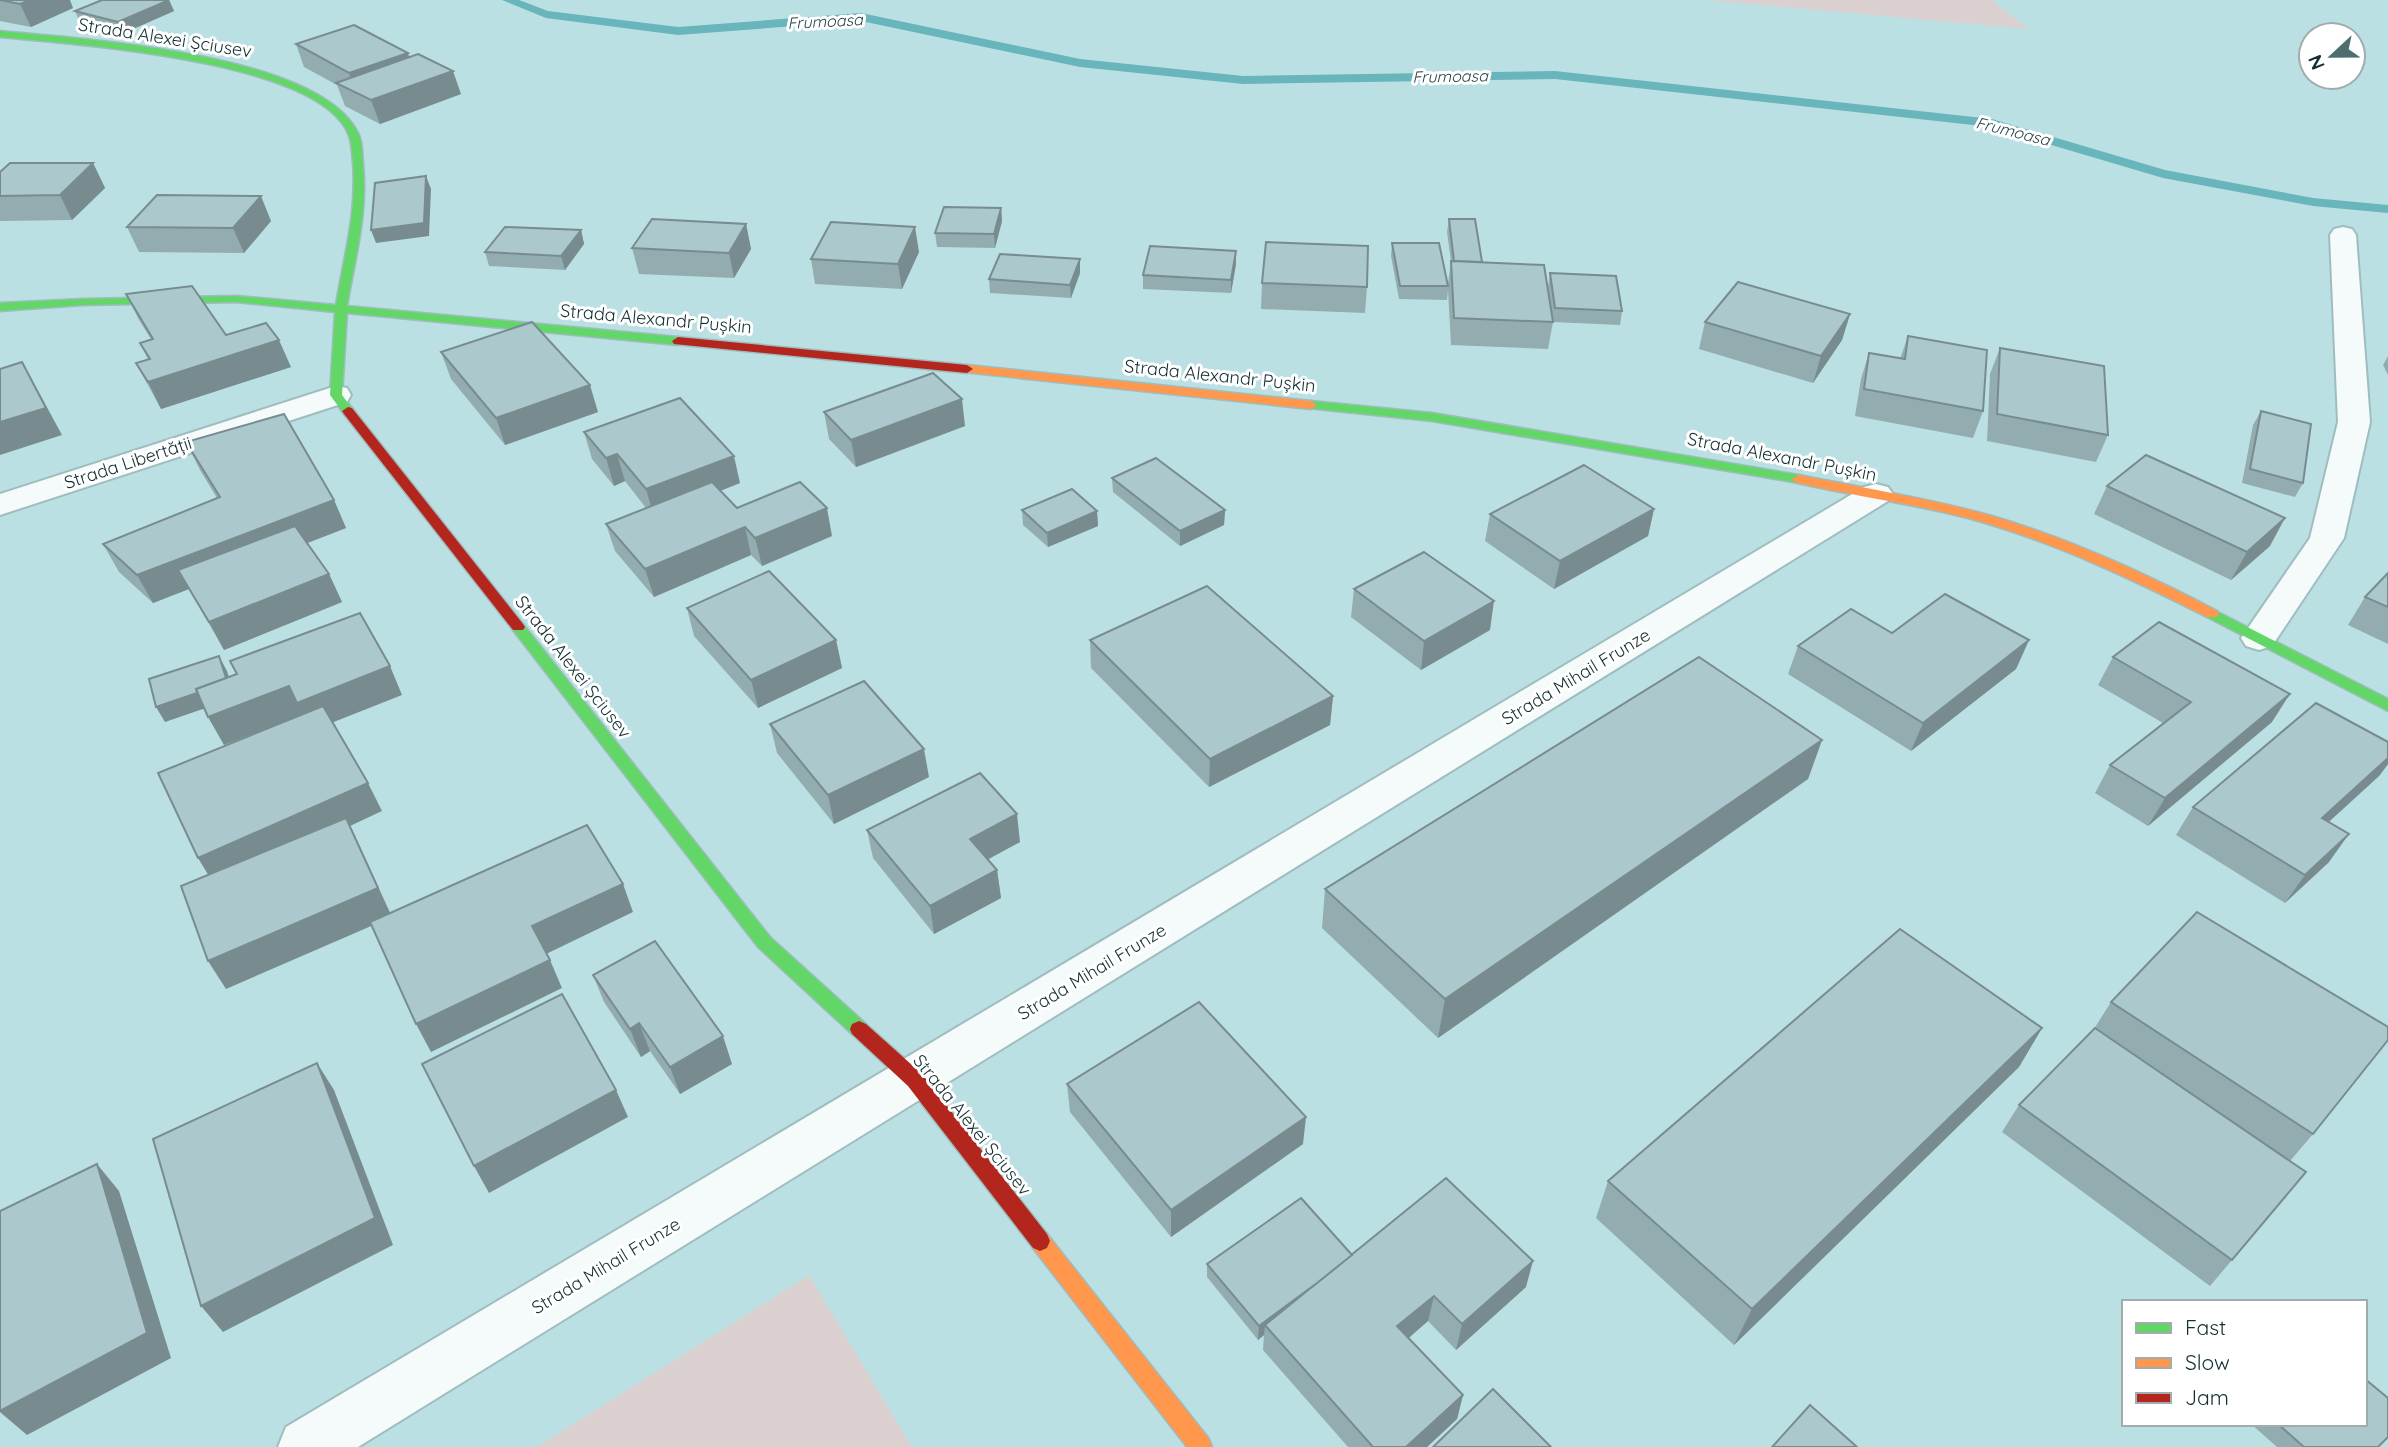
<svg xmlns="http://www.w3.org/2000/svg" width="2388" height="1447" font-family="Quicksand,sans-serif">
  <rect width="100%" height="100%" fill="#bbe0e3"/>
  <g fill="#dbd0d0">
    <polygon points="1704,0 1992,0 2028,29"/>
    <polygon points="809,1275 912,1447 537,1447"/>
  </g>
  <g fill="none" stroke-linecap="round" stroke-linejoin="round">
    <polygon fill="#68b5bb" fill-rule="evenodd" points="502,0 519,0 548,11 678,27 861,13 1080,59 1243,76 1555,71 1992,119 2165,170 2313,198 2388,205 2388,213 2313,206 2163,178 1991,127 1555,79 1243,84 1080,67 861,21 678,35 546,18"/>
    <g stroke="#9fbdbf" stroke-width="4">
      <g id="street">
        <polygon points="2343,227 2352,229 2356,235 2370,422 2344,538 2272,646 2259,650 2246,646 2241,638 2310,538 2338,422 2330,235 2334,229"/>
        <polygon points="336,386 347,388 351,395 347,402 0,515 0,494"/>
        <polygon points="1876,484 1888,487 1893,494 1888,501 358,1447 278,1447 286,1427 1864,487"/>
      </g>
    </g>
    <g stroke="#9fbdbf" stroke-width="3">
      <g id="fast">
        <path d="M0,31c82,8 319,22 358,102 5,9 4,21 5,31 5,50 -8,94 -16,142l331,31 6,4 -6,4 -331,-32 -5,82 12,16 -6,4 -4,-1 -14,-19 5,-83 -99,-10 -153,3 -83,6v-8l83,-4 153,-3 100,9c8,-49 21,-93 17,-142 -1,-9 -1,-19 -4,-27 -26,-76 -278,-92 -349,-99z"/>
        <polygon points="1311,401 1432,413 1799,475 1806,479 1799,483 1432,421 1307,408 1305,405"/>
        <polygon points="2212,609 2388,699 2388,711 2207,617 2205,614 2207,611"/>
        <polygon points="518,622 523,624 770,937 866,1024 868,1029 866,1034 859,1037 852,1034 758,947 513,630 511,627 513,624"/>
      </g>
    </g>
    <g stroke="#9fbdbf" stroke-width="3">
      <g id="slow">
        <polygon points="967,365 1311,401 1317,405 1311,409 963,372 961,369"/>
        <path d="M1799,475c64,13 129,23 193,41 78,23 153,57 225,95l2,3 -2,3h-10c-73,-37 -147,-72 -225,-95 -62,-18 -126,-25 -188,-40l-2,-3z"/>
        <polygon points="1040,1231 1047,1234 1209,1439 1212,1447 1187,1447 1033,1248 1030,1241 1033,1234"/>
      </g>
    </g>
    <g stroke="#9fbdbf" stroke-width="3">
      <g id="jam">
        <polygon points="678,337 967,365 973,369 967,373 674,344 672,341"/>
        <polygon points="348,407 352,408 523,624 525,627 523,630 513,630 344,414 342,411"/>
        <polygon points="859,1021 866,1024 922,1074 1047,1234 1050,1241 1047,1248 1040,1251 1033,1248 908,1086 852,1034 850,1029 852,1024"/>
      </g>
    </g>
    <use href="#street" fill="#f5fafb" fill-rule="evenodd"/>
    <use href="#fast" fill="#63d668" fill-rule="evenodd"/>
    <use href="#slow" fill="#ff974d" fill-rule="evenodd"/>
    <use href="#jam" fill="#b3261e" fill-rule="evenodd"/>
  </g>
  <g fill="#93acb0">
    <polygon points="0,0 73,8 31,27 0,21"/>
    <polygon points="169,0 174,11 124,33 80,23 75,11"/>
    <polygon points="296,44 409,57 461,94 380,124 345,106 337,85 304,67"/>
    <polygon points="93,163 105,188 72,220 0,221 0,172"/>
    <polygon points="1001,208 1002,221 995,248 937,247 935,233"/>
    <polygon points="1449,219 1482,262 1548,287 1550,273 1622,311 1620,325 1553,322 1548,349 1451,345 1448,290 1447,300 1399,299 1391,256 1392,243 1448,284 1451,261 1447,232"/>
    <polygon points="271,221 244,253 139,252 127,227"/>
    <polygon points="746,224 751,249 734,278 639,274 632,248"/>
    <polygon points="581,230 584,244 565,270 489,266 485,252"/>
    <polygon points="1236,251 1236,264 1231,293 1143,289 1143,275"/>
    <polygon points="919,252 902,289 815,284 811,259"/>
    <polygon points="1080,259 1080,273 1071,298 990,293 989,279"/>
    <polygon points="1262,283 1367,287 1365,313 1261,309"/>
    <polygon points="126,294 226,335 291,367 161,409 136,363 148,359 140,343 151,339 139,320"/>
    <polygon points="1850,314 1842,340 1813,383 1699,349 1705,322"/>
    <polygon points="1908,336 1983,411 1973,438 1855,416 1861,379 1869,353 1900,359"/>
    <polygon points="2000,348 2108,435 2096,462 1987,441 1990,374"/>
    <polygon points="441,352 598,412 505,445 451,379"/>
    <polygon points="2388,356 2388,375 2383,365"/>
    <polygon points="2261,411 2303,483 2295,497 2242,483 2253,425"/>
    <polygon points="824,412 965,426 856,467 829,439"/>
    <polygon points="584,432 740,483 720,491 737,508 832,536 762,566 751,555 654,597 615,551 606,524 646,508 625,481 614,486 592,459"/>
    <polygon points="186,442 334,500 346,528 307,543 329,574 342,602 224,650 189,589 153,603 119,572 103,544 217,498 200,470"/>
    <polygon points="1112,478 1225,510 1224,525 1180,546 1113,492"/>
    <polygon points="2107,486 2270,546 2231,580 2094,514"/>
    <polygon points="1654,509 1648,536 1554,589 1485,541 1490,514"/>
    <polygon points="1022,510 1097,511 1098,526 1048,547 1023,525"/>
    <polygon points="2388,573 2388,644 2348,625 2365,597"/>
    <polygon points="1354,589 1490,630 1421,670 1351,617"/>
    <polygon points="687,608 836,640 842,668 758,708 694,636"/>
    <polygon points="1892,633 2029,640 2016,669 1911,751 1788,674 1798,646"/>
    <polygon points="1090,640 1333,696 1330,725 1209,787 1091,668"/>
    <polygon points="2113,657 2272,722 2148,826 2095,793 2110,765 2163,723 2098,685"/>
    <polygon points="770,724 929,777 834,824 777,753"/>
    <polygon points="1822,740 1808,779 1438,1038 1322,928 1325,889"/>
    <polygon points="2388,742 2388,764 2379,776 2329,822 2329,862 2285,903 2176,835 2193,807"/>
    <polygon points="867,830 1020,842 988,859 997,870 1001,898 934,934 873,858"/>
    <polygon points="593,975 732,1064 680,1094 650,1051 641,1057 604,1002"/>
    <polygon points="2111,1002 2313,1134 2290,1161 2232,1260 2210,1286 2002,1132 2019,1105 2094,1029"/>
    <polygon points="2042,1028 2019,1067 1734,1345 1596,1218 1608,1181"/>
    <polygon points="1067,1084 1303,1144 1171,1237 1070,1112"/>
    <polygon points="1352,1255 1526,1287 1456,1350 1428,1321 1409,1338 1463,1395 1457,1419 1427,1447 1348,1447 1263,1350 1264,1335 1258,1340 1207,1277 1207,1264"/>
    <polygon points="2251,1424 2365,1424 2378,1447 2277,1447"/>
  </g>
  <g fill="#788c90">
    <polygon points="30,0 70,0 73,8 31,27 20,4"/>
    <polygon points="169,0 174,11 124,33 118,22"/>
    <polygon points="408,53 415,76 356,93 349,73"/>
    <polygon points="453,71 461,94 380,124 371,100"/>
    <polygon points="93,163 105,188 72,220 60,195"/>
    <polygon points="426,176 431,189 429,236 376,243 371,230"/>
    <polygon points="261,196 271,221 244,253 233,228"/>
    <polygon points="1001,208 1002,221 995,248 994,234"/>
    <polygon points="746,224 751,249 734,278 729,253"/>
    <polygon points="915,227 919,252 902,289 898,264"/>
    <polygon points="581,230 584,244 565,270 561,256"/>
    <polygon points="1236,251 1236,264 1231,293 1231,280"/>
    <polygon points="1080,259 1080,273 1071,298 1070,285"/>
    <polygon points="1850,314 1842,340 1813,383 1821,356"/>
    <polygon points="279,340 291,367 161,409 148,382"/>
    <polygon points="590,385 598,412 505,445 496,418"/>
    <polygon points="37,389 62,435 0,455 0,422"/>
    <polygon points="962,399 965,426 856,467 851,440"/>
    <polygon points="617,454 625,481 614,486 606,458"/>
    <polygon points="734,456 740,483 654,517 646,489"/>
    <polygon points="334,500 346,528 189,589 178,570 189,589 153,603 137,575"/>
    <polygon points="827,508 832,536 762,566 755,538"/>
    <polygon points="1654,509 1648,536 1554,589 1560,561"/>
    <polygon points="1225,510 1224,525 1180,546 1180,531"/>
    <polygon points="1097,511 1098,526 1048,547 1047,533"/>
    <polygon points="2285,518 2270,546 2231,580 2247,552"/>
    <polygon points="745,527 751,555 654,597 645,569"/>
    <polygon points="329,574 342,602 224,650 209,622"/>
    <polygon points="1494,601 1490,630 1421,670 1424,641"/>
    <polygon points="836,640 842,668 758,708 751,680"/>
    <polygon points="2029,640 2016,669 1911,751 1923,723"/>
    <polygon points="219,656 227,671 235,698 165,722 156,707"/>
    <polygon points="390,666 402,695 311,731 303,715 224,745 208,717 289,686"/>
    <polygon points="2290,694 2272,722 2148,826 2165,798"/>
    <polygon points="1333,696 1330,725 1209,787 1210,759"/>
    <polygon points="1822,740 1808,779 1438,1038 1445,999"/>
    <polygon points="924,749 929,777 834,824 828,795"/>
    <polygon points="2388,758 2388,764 2379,776 2302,846 2322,818"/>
    <polygon points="368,783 382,811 350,826 360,847 392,917 226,989 208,961 215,886 198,858"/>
    <polygon points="1017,814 1020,842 974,867 970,839"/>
    <polygon points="2349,834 2329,862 2285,903 2305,875"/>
    <polygon points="997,870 1001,898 934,934 930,906"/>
    <polygon points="623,884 633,912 544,955 532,926"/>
    <polygon points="550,960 562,988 431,1052 416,1024"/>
    <polygon points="639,1023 650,1051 641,1057 630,1029"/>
    <polygon points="2042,1028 2019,1067 1734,1345 1752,1309"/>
    <polygon points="723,1036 732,1064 680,1094 670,1067"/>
    <polygon points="317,1063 334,1090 393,1245 223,1332 201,1306"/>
    <polygon points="616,1090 628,1117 489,1193 474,1166"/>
    <polygon points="1306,1117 1303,1144 1171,1237 1171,1210"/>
    <polygon points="97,1164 119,1191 171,1358 27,1435 0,1412 0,1411"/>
    <polygon points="1353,1256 1265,1325 1264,1335 1258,1340 1259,1326"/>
    <polygon points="1533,1261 1526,1287 1456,1350 1462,1324"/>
    <polygon points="1434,1296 1428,1321 1393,1351 1397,1326"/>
    <polygon points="1463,1395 1457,1419 1427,1447 1406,1447"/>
  </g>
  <g fill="#abc8cd" stroke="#788c90" stroke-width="2">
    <polygon points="0,0 30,0 20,4"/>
    <polygon points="102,0 169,0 118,22 75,11"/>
    <polygon points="354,25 408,53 349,73 296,44"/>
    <polygon points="418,54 453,71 371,100 336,83"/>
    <polygon points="10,163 93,163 60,195 0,196 0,172"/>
    <polygon points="426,176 424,223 371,230 375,183"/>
    <polygon points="157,195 261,196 233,228 127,227"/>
    <polygon points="944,207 1001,208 994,234 935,233"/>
    <polygon points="652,219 746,224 729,253 632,248"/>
    <polygon points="1449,219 1475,219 1482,262 1454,261"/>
    <polygon points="831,222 915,227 898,264 811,259"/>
    <polygon points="505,227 581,230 561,256 485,252"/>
    <polygon points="1266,242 1368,246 1367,287 1262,283"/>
    <polygon points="1392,243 1439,243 1448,286 1400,286"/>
    <polygon points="1150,246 1236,251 1231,280 1143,275"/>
    <polygon points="1000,254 1080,259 1070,285 989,279"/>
    <polygon points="1451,261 1544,265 1553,322 1454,318"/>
    <polygon points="1550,273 1616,276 1622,311 1555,308"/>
    <polygon points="1738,282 1850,314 1821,356 1705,322"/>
    <polygon points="192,286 226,335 266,323 279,340 148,382 136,363 150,359 140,343 153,339 126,294"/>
    <polygon points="532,322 590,385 496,418 441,352"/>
    <polygon points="1908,336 1987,350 1983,411 1864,389 1869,353 1905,359"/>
    <polygon points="2000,348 2104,366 2108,435 1997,414"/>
    <polygon points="22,362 46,408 0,422 0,369"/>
    <polygon points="933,373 962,399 851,440 824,412"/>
    <polygon points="680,398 734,456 646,489 617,454 606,458 584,432"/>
    <polygon points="2261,411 2311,424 2303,483 2250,469"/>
    <polygon points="284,414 334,500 137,575 103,544 220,497 186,442"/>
    <polygon points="2146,455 2285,518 2247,552 2107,486"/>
    <polygon points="1156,458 1225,510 1180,531 1112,478"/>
    <polygon points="1584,465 1654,509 1560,561 1490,514"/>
    <polygon points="712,482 737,508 800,482 827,508 755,538 745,527 645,569 606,524"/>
    <polygon points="1072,489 1097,511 1047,533 1022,510"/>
    <polygon points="295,526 329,574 209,622 178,570"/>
    <polygon points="1424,552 1494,601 1424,641 1354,589"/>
    <polygon points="769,571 836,640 751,680 687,608"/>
    <polygon points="2388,573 2388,607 2365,597"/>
    <polygon points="1207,586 1333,696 1210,759 1090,640"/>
    <polygon points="1945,594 2029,640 1923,723 1798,646 1851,609 1892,633"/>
    <polygon points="360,613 390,666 297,703 289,686 208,717 196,689 237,674 230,661"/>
    <polygon points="2159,622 2290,694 2165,798 2110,765 2191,702 2113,657"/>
    <polygon points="219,656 226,678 196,689 197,693 156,707 149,679"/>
    <polygon points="1699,657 1822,740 1445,999 1325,889"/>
    <polygon points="864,681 924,749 828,795 770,724"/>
    <polygon points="2316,703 2388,742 2388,758 2322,818 2349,834 2305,875 2193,807"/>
    <polygon points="323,706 368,783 198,858 158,773"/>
    <polygon points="980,773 1017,814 970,839 997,870 930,906 867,830"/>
    <polygon points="346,818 378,888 208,961 181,886"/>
    <polygon points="587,825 623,884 532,926 550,960 416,1024 370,922"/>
    <polygon points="2197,912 2388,1027 2388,1040 2313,1134 2111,1002"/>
    <polygon points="1900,929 2042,1028 1752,1309 1608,1181"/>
    <polygon points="655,941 723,1036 670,1067 639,1023 630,1029 593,975"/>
    <polygon points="562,994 616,1090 474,1166 422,1064"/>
    <polygon points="1199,1002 1306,1117 1171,1210 1067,1084"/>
    <polygon points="2095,1028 2306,1172 2232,1260 2019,1105"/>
    <polygon points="317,1063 375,1218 201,1306 153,1139"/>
    <polygon points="97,1164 147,1333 0,1411 0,1211"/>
    <polygon points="1446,1178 1533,1261 1462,1324 1434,1296 1397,1326 1463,1395 1406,1447 1373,1447 1265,1325"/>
    <polygon points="1301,1198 1352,1255 1317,1283 1259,1326 1207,1264"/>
    <polygon points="2365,1379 2388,1398 2388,1437 2378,1447 2304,1447 2278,1424 2365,1424"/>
    <polygon points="1493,1389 1551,1447 1433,1447"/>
    <polygon points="1810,1405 1857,1447 1772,1447"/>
  </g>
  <g text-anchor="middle" stroke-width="6" stroke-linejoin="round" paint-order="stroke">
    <g font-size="16" font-style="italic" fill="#274447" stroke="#fff">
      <text transform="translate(825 21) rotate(-3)" y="6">Frumoasa</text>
      <text transform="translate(1450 76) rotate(-1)" y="6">Frumoasa</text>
      <text transform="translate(2013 131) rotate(14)" y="6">Frumoasa</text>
    </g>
    <g font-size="18" fill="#132f31" stroke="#fff">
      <text transform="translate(165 38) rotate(9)" y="6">Strada Alexei Șciusev</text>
      <text transform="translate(656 319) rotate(5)" y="6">Strada Alexandr Pușkin</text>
      <text transform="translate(1220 376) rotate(6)" y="6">Strada Alexandr Pușkin</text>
      <text transform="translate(1782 457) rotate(11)" y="6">Strada Alexandr Pușkin</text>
      <text transform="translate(128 463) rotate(-18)" y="6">Strada Libertății</text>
      <text transform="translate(573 667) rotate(52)" y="6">Strada Alexei Șciusev</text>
      <text transform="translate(1576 677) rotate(-31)" y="6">Strada Mihail Frunze</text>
      <text transform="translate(1092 972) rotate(-31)" y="6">Strada Mihail Frunze</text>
      <text transform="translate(972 1125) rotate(51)" y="6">Strada Alexei Șciusev</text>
      <text transform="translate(606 1266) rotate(-31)" y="6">Strada Mihail Frunze</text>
    </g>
  </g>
  <rect x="2122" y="1300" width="245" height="126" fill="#ffffff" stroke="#a1acad" stroke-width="2"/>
  <rect x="2136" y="1323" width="35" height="10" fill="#63d668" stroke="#a1acad" stroke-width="2"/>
  <text x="2185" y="1335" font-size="21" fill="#132f31">Fast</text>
  <rect x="2136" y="1358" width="35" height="10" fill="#ff974d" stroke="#a1acad" stroke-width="2"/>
  <text x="2185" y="1370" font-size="21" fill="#132f31">Slow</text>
  <rect x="2136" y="1393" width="35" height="10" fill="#b3261e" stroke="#a1acad" stroke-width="2"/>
  <text x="2185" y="1405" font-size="21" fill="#132f31">Jam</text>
  <g transform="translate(2332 56) rotate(248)"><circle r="33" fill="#ffffff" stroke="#a1acad" stroke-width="2"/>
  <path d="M0-5L12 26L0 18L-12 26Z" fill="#4e6d6f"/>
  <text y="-10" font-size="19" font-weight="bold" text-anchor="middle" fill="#132f31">N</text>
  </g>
</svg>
